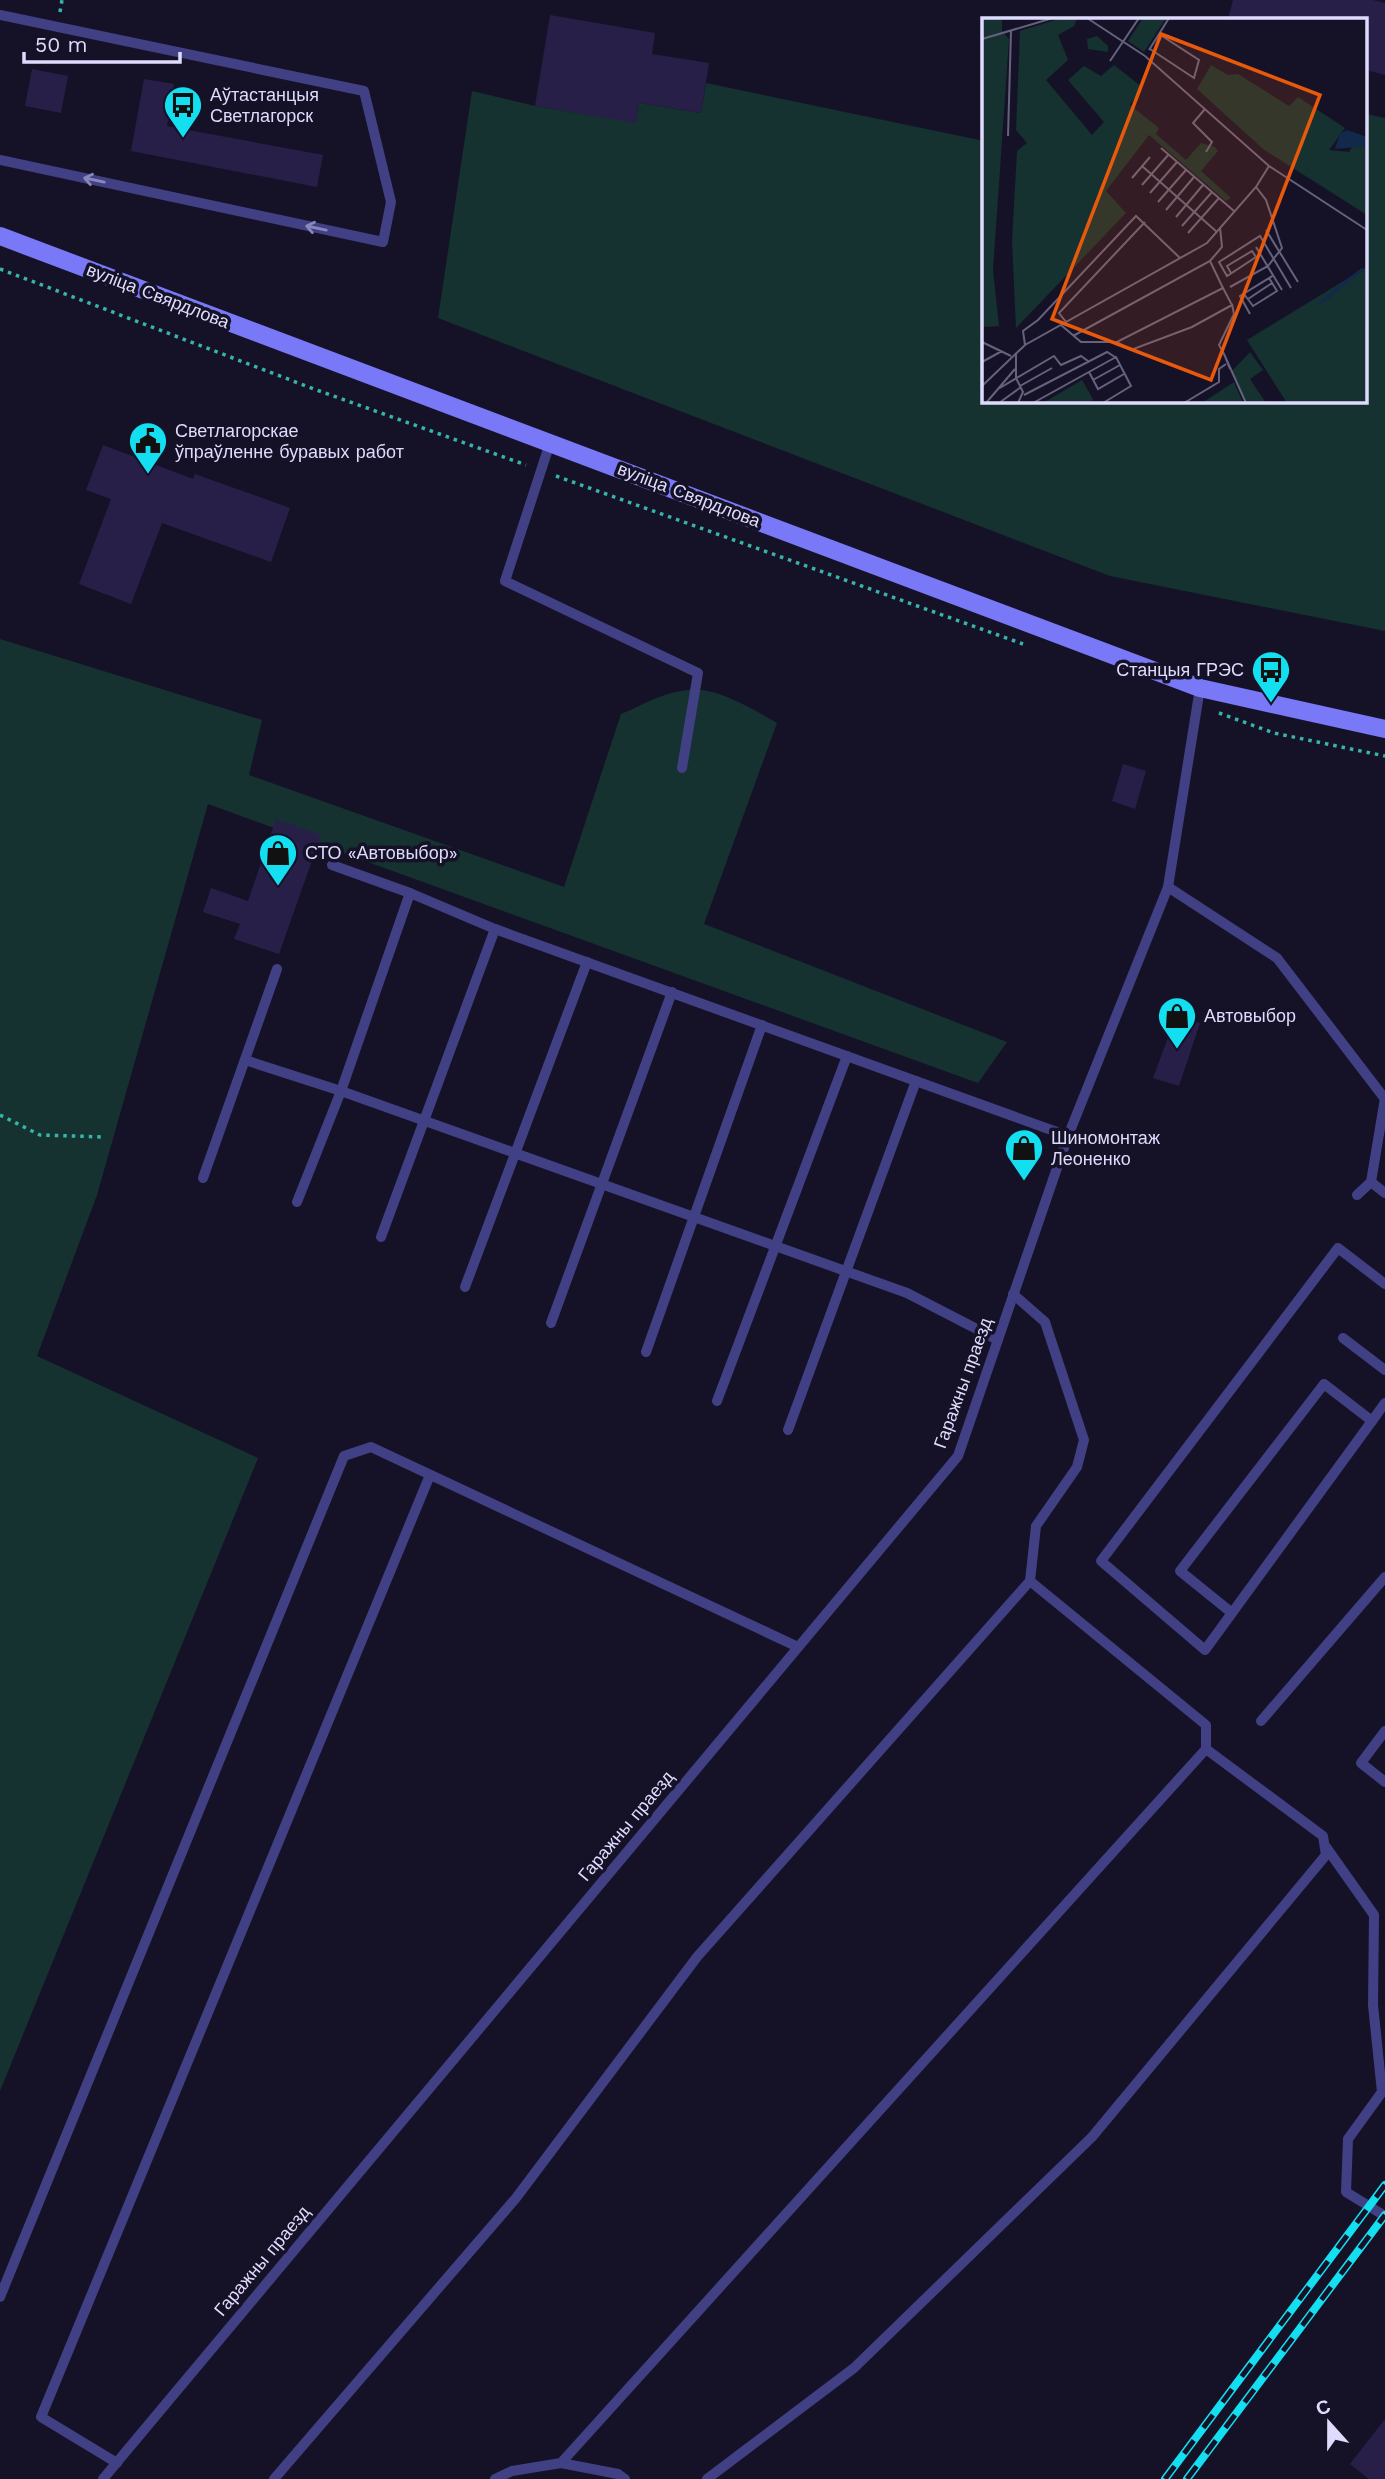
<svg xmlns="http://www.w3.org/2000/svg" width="1385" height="2479" font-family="'Work Sans',sans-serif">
  <rect width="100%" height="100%" fill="#151228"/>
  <g fill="#153230">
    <polygon points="706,83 984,141 984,401 1366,401 1366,114 1385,118 1385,631 1110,576 438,318 472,91 535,106 636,122 639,103 701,113"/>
    <path d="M0,639l262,81 -13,55 315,112 57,-173c24,-10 51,-27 79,-24 25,2 56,21 77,33l-73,201 303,118 -29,41 -770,-279 -111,391 -60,161 221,102 -258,633z"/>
  </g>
  <g fill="#271f48">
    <polygon points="1233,0 1373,0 1385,3 1385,75 1366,70 1366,19 1228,19"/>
    <polygon points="550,15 655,33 652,54 709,63 701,113 639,103 636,123 535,106"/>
    <polygon points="32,69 68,76 61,113 25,106"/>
    <polygon points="144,79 174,84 167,126 323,155 317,187 131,151"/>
    <polygon points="103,445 193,479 195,474 290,508 271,562 162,523 131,604 79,584 111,499 86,490"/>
    <polygon points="1123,764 1146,771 1135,809 1112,801"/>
    <polygon points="276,819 321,835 279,954 234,939 240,924 203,912 211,888 248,901"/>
    <polygon points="1176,1016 1200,1023 1179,1086 1153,1078"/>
    <polygon points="1385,2419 1385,2479 1369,2479 1350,2464"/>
  </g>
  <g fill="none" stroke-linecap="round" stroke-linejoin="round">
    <g stroke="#38b4aa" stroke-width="3.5" stroke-dasharray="3.5 5" stroke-linecap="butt">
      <polyline points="60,12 62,0"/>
      <polyline points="0,269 314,389 526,465"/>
      <polyline points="556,476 1023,644"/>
      <polyline points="1219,713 1274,733 1385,756"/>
      <polyline points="0,1115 40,1135 104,1137"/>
    </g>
    <g stroke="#414084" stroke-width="10">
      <polyline points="0,15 364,91 391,202 383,242 0,160"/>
      <polyline points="550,443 505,581 698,673 682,768"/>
      <polyline points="332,865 410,893 495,929 1068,1136"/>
      <polyline points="1168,887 1277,958 1385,1099"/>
      <polyline points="245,1060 341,1091 907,1293 998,1340"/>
      <polyline points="203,1178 277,969"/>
      <polyline points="1371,1182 1385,1193"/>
      <polyline points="1357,1195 1371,1182 1385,1098"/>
      <polyline points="297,1202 341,1091 410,893"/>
      <polyline points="381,1237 495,929"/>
      <polyline points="465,1287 587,962"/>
      <polyline points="551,1323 672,992"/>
      <polyline points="1343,1338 1385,1370"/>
      <polyline points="646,1352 762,1025"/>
      <polyline points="717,1401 847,1056"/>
      <polyline points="1372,1421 1385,1403"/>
      <polyline points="788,1430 916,1081"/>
      <polyline points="1232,1613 1180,1571 1324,1384 1372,1421 1205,1650 1101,1561 1338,1248 1385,1284"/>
      <polyline points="1261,1721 1385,1577"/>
      <polyline points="1385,1731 1361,1763 1385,1782"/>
      <polyline points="1326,1847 1374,1915 1373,2005 1382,2092 1348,2139 1346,2192 1385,2216"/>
      <polyline points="0,2297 344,1456 371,1447 798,1647"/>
      <polyline points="117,2463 41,2417 430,1475"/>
      <polyline points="561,2463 618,2474 625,2479"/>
      <polyline points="103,2479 958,1456 1068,1136 1168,887 1200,688"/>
      <polyline points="274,2479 516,2198 697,1957 1030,1581 1036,1526 1077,1467 1084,1440 1045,1322 1013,1294"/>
      <polyline points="495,2479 512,2471 561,2463 1206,1749 1206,1725 1030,1581"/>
      <polyline points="707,2479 854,2368 1092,2137 1326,1855 1323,1836 1206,1749"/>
    </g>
    <polyline stroke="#7978f7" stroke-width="18" points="0,236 1200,688 1385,729"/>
    <g stroke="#14dff1" stroke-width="8">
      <g id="rail">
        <polyline points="1165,2479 1385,2185"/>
        <polyline points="1187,2479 1385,2215"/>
      </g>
    </g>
    <use href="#rail" stroke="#151228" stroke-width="5" stroke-dasharray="16" stroke-linecap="butt"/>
  </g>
  <defs><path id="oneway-shaft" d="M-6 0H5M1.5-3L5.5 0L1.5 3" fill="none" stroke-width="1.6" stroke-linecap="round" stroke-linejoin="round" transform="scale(1.75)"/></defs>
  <g stroke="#8886ba">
    <use href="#oneway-shaft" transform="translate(94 180) rotate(-168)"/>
    <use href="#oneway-shaft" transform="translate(316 228) rotate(-168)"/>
  </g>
  <defs>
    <g id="bus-pin" transform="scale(2.0125)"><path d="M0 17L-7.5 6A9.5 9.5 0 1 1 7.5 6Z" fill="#14dff1" stroke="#151228"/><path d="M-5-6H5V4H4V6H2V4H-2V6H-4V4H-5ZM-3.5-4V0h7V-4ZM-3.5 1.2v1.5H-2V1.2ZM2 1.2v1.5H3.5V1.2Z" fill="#111"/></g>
    <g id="civic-pin" transform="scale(2.0125)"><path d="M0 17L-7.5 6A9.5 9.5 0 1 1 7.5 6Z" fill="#14dff1" stroke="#151228"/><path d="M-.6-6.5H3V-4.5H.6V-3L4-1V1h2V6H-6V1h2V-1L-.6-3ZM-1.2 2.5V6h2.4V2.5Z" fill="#111"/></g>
    <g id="shop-pin" transform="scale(2.0125)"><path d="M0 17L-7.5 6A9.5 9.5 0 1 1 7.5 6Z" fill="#14dff1" stroke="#151228"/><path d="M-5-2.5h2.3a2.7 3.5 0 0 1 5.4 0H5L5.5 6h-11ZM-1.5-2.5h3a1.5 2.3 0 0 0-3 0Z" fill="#111"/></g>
  </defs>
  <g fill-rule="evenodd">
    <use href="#bus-pin" x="183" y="105"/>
    <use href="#civic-pin" x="148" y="441"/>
    <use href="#bus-pin" x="1271" y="670"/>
    <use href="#shop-pin" x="278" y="853"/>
    <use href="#shop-pin" x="1177" y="1016"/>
    <use href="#shop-pin" x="1024" y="1148"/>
  </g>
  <g text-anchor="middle" stroke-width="7" stroke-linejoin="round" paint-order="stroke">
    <g font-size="18" fill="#dfdbfd" stroke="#151228" text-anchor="start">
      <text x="210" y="101">Аўтастанцыя<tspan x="210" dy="21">Светлагорск</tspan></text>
      <text x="175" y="437">Светлагорскае<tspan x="175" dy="21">ўпраўленне буравых работ</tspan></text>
      <text x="1244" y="676" text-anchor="end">Станцыя ГРЭС</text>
      <text x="305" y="859">СТО «Автовыбор»</text>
      <text x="1204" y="1022">Автовыбор</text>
      <text x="1051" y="1144">Шиномонтаж<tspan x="1051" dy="21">Леоненко</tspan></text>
    </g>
    <g font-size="18" fill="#dfdbfd" stroke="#151228">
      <text transform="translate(158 296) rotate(21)" y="6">вуліца Свярдлова</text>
      <text transform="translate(689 495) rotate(21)" y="6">вуліца Свярдлова</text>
      <text transform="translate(963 1383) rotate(-70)" y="6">Гаражны праезд</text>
      <text transform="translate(626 1826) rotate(-50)" y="6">Гаражны праезд</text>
      <text transform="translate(262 2261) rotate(-50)" y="6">Гаражны праезд</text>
    </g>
  </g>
  <g transform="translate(982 18)">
    <rect width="385" height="385" fill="#151228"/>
    <path d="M0,0h20v13l7,8 -16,231 6,56 -13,1 -4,-1zM80,0h15l-3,8 -16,9 10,25 -22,20 46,55 12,-13 -36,-42 16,-14 17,10 13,-11 28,22 -12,18 29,23 -3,6 30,26 15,-17 14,4 3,4 -17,20 30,27 -5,3 -77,-66 -43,56 20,22 -110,115 -4,-87 5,-90 10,-8 -11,-13 4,-99zM161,0h23l-22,34 -16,-11zM115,18l11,10v6l-20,-3 -1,-10zM229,47l17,10 10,-1 51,32 9,-9 47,31 -16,22 20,2 5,-8 13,3v68l-104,-66 -66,-60zM383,250l2,135h-80l-40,-63zM268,334l13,18 -13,9 16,24h-19l-15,-32zM100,362l11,19 -3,4h-47zM252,364l9,21h-41z" fill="#153230"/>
    <path d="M365,112l20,7v9l-32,3 5,-15z" fill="#12294c"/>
    <path fill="none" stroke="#12294c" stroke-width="3.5" d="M337,286l44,-35"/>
    <path fill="none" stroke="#66627d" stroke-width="2" d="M105,0l58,38 124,110 98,64M0,21l71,-21M168,31l44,29 5,-18 -40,-26M167,32l20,-32M128,43l29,-43M223,91l-12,14 19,19 -6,10M26,118l3,-105M179,130l73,63M160,148l75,66M150,160l18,-21M160,167l27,-31M168,175l27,-31M176,184l28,-32M184,192l28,-33M194,199l27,-32M200,208l30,-34M284,212l32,52M206,215l31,-35M274,229l26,43M249,255l-4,-7 25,-15 4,6 -29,19 -8,-14 41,-26 31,52M248,269l38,-21 14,-18 -16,-48 -10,-13M262,276l9,12 24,-15 -8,-13M266,281l24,-16M268,296l-10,-18 34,-21M84,304l-7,-9 86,-91M79,307l20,17h36l106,-54 -13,-27M91,318l137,-75 12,-14 -2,-20M0,324l29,14M135,324l14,8 61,-23 40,-22 -9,-17M43,327l-2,-14 15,-11 98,-104 44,42M34,335v25l7,14 -5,11M242,336l-5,-9 15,-31 -2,-10M0,344l20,-11M248,351l-6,-15 22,49M107,354l9,17 26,-15M111,362l27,-15M0,368l43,-41 182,-102 49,-56 13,-21M38,368l32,-18M16,371l56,-33 7,9 20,-9 7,5M42,377l83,-43 8,5M4,385l29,-34M17,385l22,-16M51,385l83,-46 15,29 -28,17M202,385l35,-21v-13l7,-5"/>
    <path fill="#e8590c" fill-opacity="0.15" stroke="#e8590c" stroke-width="3.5" d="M179,16l159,61 -109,285 -159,-61z"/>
    <rect width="385" height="385" fill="none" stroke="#dfdbfd" stroke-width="3.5"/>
  </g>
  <g transform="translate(1329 2423) rotate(339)" stroke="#151228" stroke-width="5" paint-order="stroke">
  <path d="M0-5L12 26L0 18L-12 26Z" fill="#dfdbfd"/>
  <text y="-10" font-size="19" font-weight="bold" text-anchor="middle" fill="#dfdbfd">С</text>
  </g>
  <path d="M24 52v10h156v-10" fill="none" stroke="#dfdbfd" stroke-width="3.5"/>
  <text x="35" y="52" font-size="21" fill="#dfdbfd" stroke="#151228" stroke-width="5" paint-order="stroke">50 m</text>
</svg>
